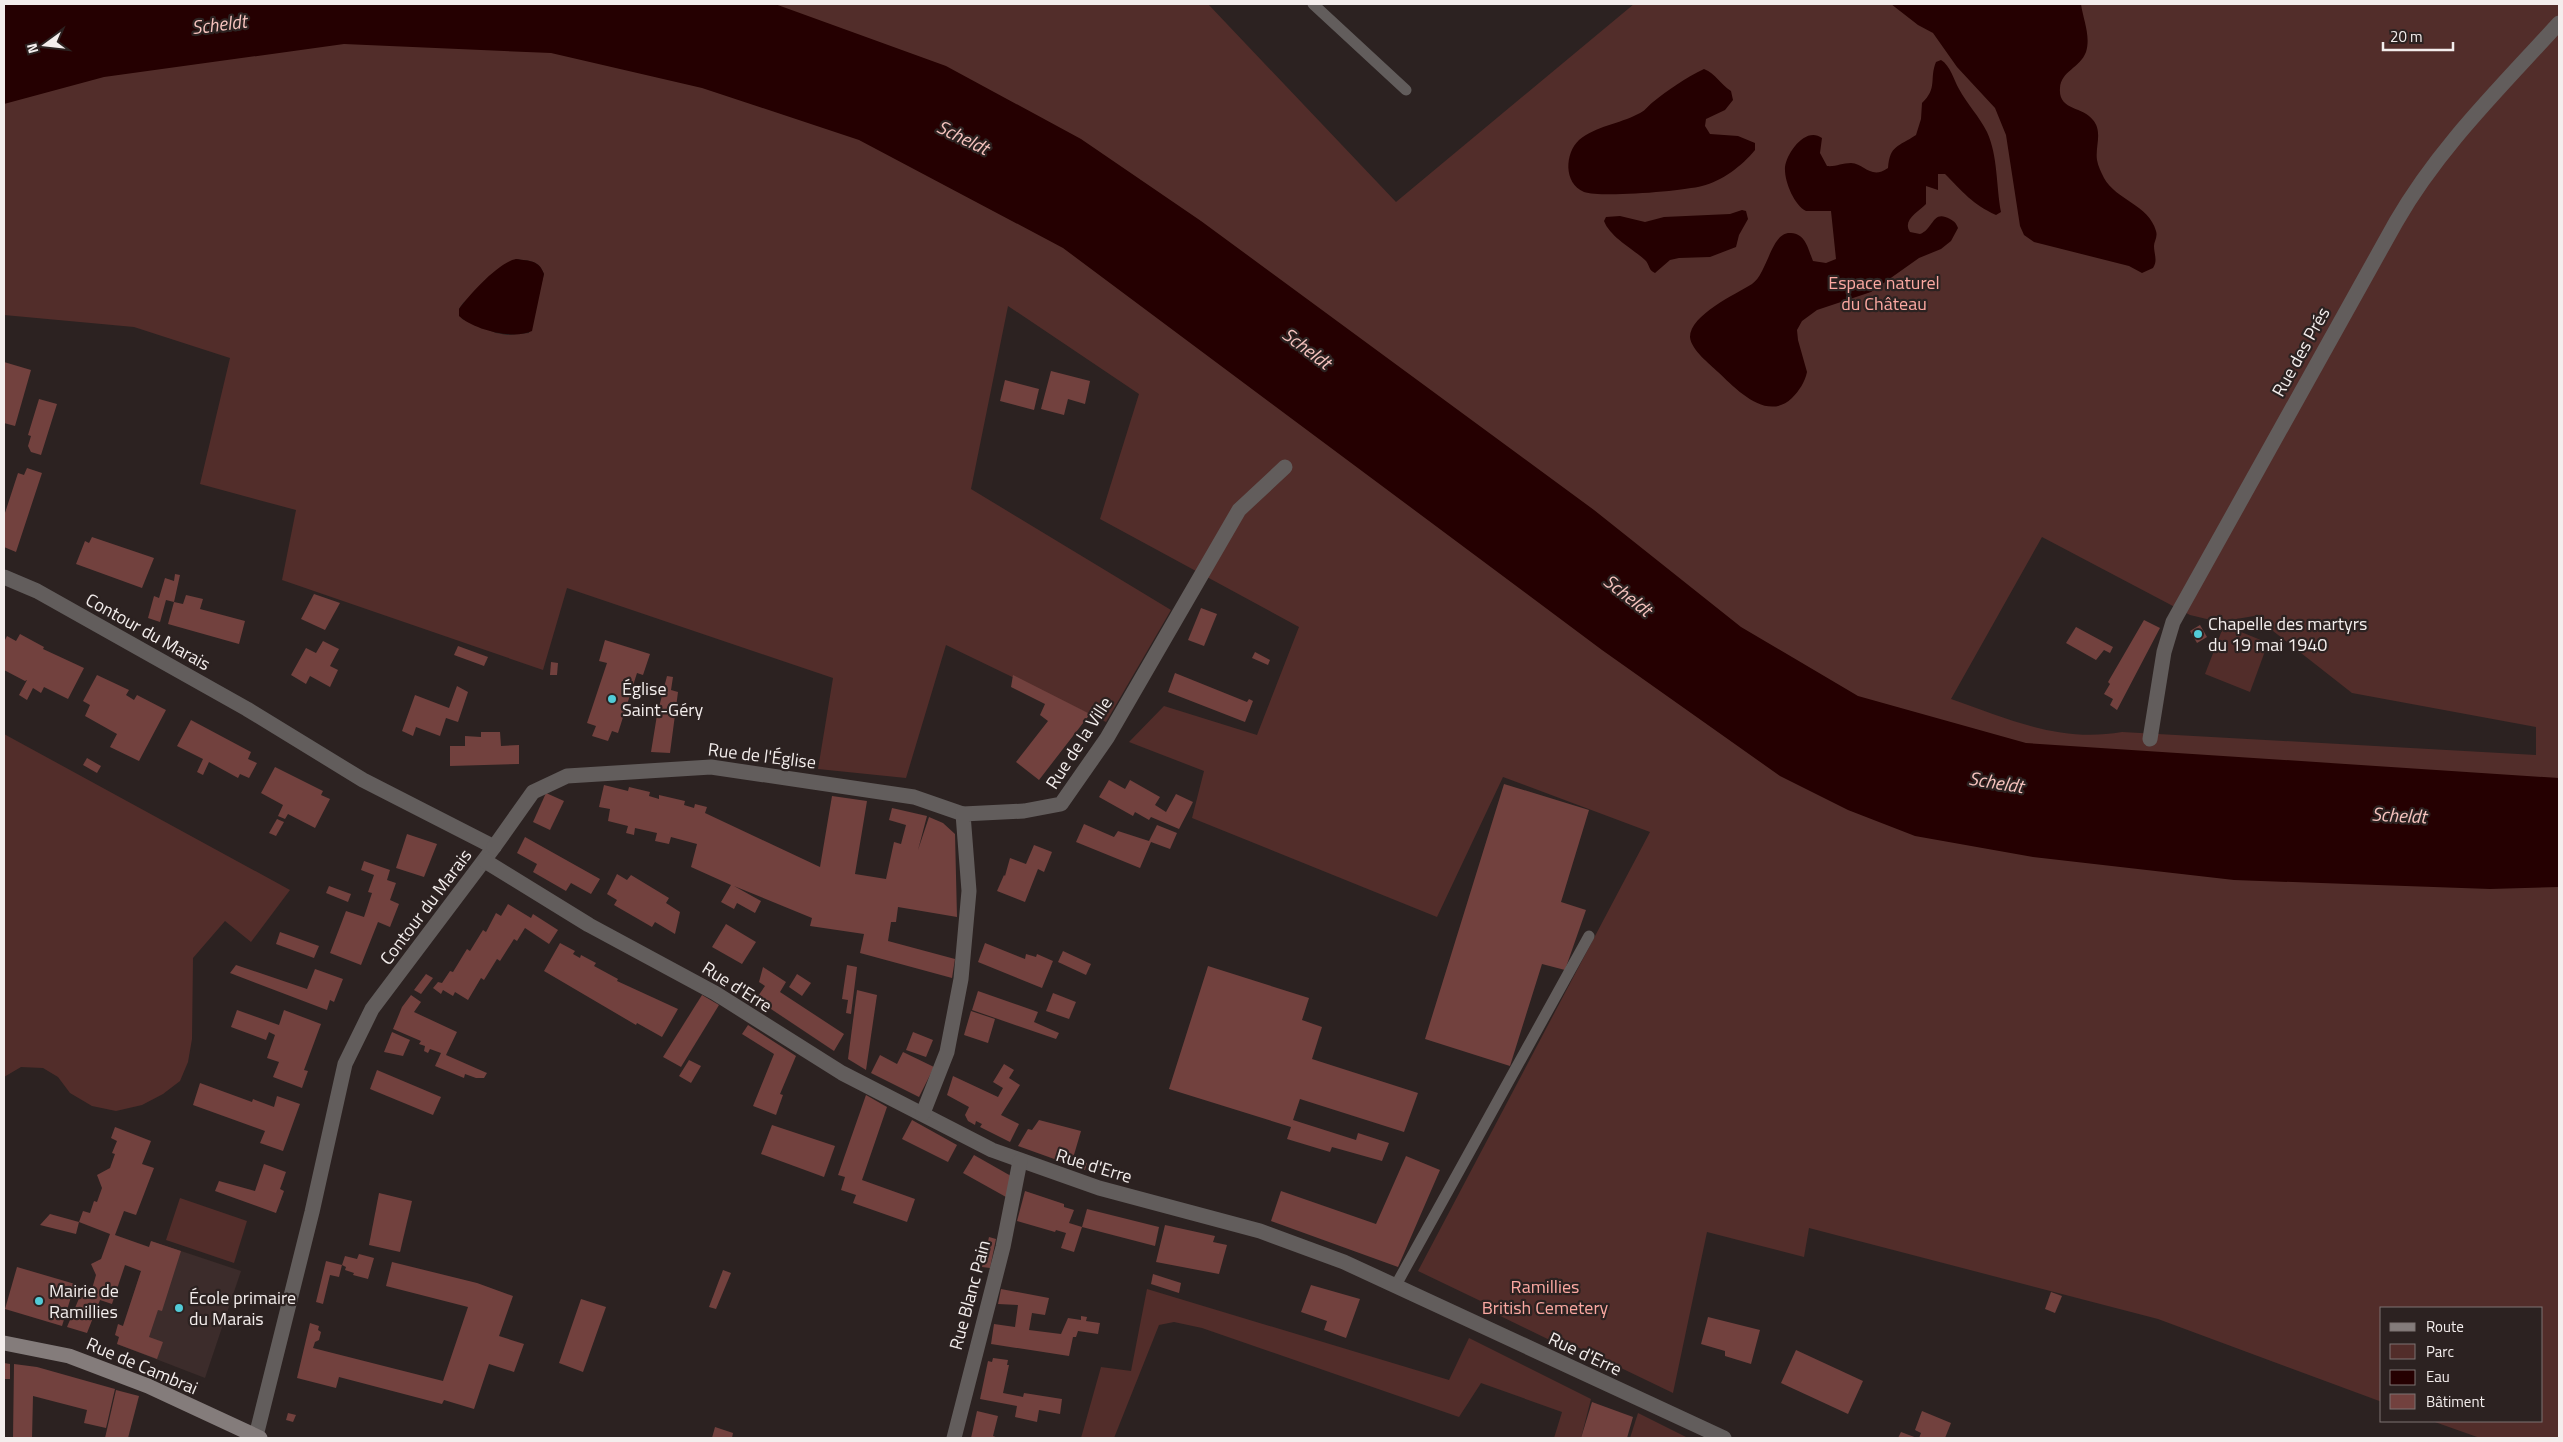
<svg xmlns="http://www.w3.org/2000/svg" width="2563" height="1442" font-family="'Titillium Web',sans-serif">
  <rect width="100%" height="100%" fill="#2c2221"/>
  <polygon fill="#3c2c2b" points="151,1241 241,1271 205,1378 117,1344"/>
  <g fill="#522d2a" fill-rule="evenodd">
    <path d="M4,4h1204l188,198 238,-198h925v1434h-79l-48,-17h110v-113h-160v94l-224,-83 -349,-91 -5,29 -97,-25 -34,161 -106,-51 -3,5 -74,-36 1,-5 -73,-35 232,-439 -147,-55 -66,140 -245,-99 12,-47 -75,-29 35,-36 93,29 42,-108 -199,-108 39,-125 -131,-88 -37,183 200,121 -65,112 -160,-77 -40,133 -88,-9 15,-91 -266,-90 -24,82 -261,-90 14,-70 -96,-26 30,-126 -96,-31 -130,-12zM516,259c14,2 23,1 28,15l-15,59 -22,2 -11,-2 -34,-14 -3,-10 4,-6zM2042,537l148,78 29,7 35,-6 98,77 184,34v28l-414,-23c-62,11 -114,-13 -171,-33z"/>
    <polygon points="2224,625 2268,643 2250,692 2205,674"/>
    <polygon points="4,734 290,890 251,942 225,921 193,958 192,1039 188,1062 180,1081 163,1094 142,1105 116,1111 92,1106 70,1093 58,1077 43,1068 21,1067 4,1077"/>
    <polygon points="180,1198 247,1221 234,1263 166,1240"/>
    <polygon points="1147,1289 1449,1380 1469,1338 1591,1399 1581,1438 1554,1438 1562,1412 1481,1383 1459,1417 1202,1328 1174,1322 1159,1325 1114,1438 1081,1438 1101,1367 1131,1371"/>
    <polygon points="1638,1413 1688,1438 1630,1438"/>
  </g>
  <g fill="#250001">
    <polygon points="4,4 775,4 946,66 1081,139 1201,221 1594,510 1741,627 1858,696 2026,743 2559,778 2559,887 2490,889 2234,880 2033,857 1915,836 1848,810 1780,776 1602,650 1063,248 859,140 702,88 551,53 344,44 104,77 4,104"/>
    <path d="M1891,4h190c2,15 10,32 5,48 -6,16 -25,19 -26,36 -2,23 23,18 33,32 10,12 2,26 4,40 1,6 4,12 7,18 12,22 45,27 52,53 2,6 -2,10 -2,15 0,8 4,15 -1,22l-11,5 -13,-7 -95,-24 -10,-7 -4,-9 -14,-91 -11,-27 -38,-41 -24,-34 -15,-8z"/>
    <path d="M1941,60c9,5 13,20 18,29 8,15 20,27 28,43 11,24 9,53 14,80l-5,3c-24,-11 -33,-23 -51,-41h-7v16l-12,-4v18c-8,8 -24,16 -16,28l10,2c14,-5 12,-25 30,-15 5,3 6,4 8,9l-7,13 -10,8 -22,9 -48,34 -54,18 -15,11 -5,9 1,10 9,32c-2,10 -8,19 -15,26 -25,24 -55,-8 -74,-26 -8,-8 -27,-22 -28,-35 0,-22 46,-43 62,-53 16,-11 19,-53 39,-51 15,1 17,16 22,28l13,2 10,-4 -5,-48h-25c-12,-6 -22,-30 -21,-44 2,-15 21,-41 37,-29l-2,15 7,13c8,1 15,-3 24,-3 14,1 20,17 37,5 2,-23 10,-21 28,-33l5,-16 1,-16c16,-15 7,-24 14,-41z"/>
    <path d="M1704,69c12,5 16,15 27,22l2,9 -8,10 -19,9 -1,7 5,8 28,2 17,7v7c-13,16 -33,31 -53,36 -19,5 -101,12 -118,6 -21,-9 -19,-39 -5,-52 17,-14 40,-16 59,-26 6,-2 10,-8 15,-12 15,-12 32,-24 51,-33z"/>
    <path d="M1742,210l4,1 2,8 -9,16 -3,12 -26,10 -31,1 -9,2 -15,13c-7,-3 -5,-8 -10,-13 -12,-11 -35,-23 -41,-39l2,-4 14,-1 25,6 19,-5 66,-3z"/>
    <path d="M516,259c14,2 23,1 28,15l-12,57c-18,9 -58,-1 -73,-15v-7c11,-15 40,-47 57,-50z"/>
  </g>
  <g fill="#72413e">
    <polygon points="4,362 31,370 15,426 4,423"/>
    <polygon points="1051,371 1090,381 1085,404 1068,399 1064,415 1041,409"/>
    <polygon points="1005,380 1039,389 1034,410 1000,401"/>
    <polygon points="39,399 57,404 41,455 31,452 28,446 31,436 28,435"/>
    <polygon points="27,468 42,473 16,552 4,547 4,516 18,473 24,475"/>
    <polygon points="92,537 154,558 142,588 76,564 85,541 89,543"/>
    <polygon points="175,574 180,575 174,602 166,600 160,622 148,618 154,596 159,598 165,578 174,581"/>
    <polygon points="314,594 340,603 325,630 301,619"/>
    <polygon points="186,595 203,599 200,609 245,621 239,644 168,624 174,602 183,604"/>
    <polygon points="1201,608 1217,614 1204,646 1188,640"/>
    <polygon points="2144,620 2160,628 2117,710 2110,705 2113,699 2104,694 2110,684 2108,682"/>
    <polygon points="2200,625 2207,637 2197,643 2190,631"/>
    <polygon points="2076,627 2113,647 2110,653 2104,650 2096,660 2066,643"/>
    <polygon points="20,634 44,647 43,649 84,668 68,699 44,687 41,693 33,688 27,700 19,695 27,680 25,681 4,670 4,642 7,636 16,641"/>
    <polygon points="605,640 650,654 643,675 637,673 618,733 612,731 608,741 592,736 596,726 587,723 607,663 599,661"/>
    <polygon points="323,641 339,649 330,666 338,670 330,687 310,676 306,684 291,675 306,648 316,653"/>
    <polygon points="458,646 488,657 484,666 454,655"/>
    <polygon points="1255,652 1270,660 1268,665 1252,658"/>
    <polygon points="551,662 558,663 557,675 550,675"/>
    <polygon points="1175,673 1247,702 1249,699 1253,701 1245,722 1168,692"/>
    <polygon points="97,675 129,690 126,695 134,700 137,695 166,710 139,761 110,747 117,734 85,716 90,705 83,701"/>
    <polygon points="1013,675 1090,714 1039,780 1016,762 1048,721 1040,715 1045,704 1011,687"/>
    <polygon points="667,676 673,677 671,690 678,692 670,753 651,752 657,715"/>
    <polygon points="457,686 468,692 458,722 446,718 440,736 416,727 413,736 402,731 415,695 449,708"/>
    <polygon points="191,720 251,752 248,759 257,763 249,778 240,774 238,778 209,762 203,775 197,772 203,759 177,746"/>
    <polygon points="481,732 500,732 501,746 519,745 519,764 450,766 450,746 465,746 465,736 481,737"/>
    <polygon points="87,758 101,766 97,773 83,765"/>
    <polygon points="275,767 323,791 321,795 330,799 315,828 288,814 285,819 278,816 283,805 261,793"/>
    <polygon points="1109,780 1125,789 1130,780 1160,797 1155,805 1166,812 1176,794 1193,802 1179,829 1151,817 1149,820 1135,812 1133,816 1099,797"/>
    <polygon points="1504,784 1589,810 1561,902 1586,910 1565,970 1542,964 1510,1066 1425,1039"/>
    <polygon points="604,785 628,791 629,787 650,792 649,796 659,799 659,795 685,801 684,805 694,808 695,804 707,807 705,813 820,867 832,796 867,801 855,874 886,879 894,842 901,844 906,825 889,820 892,808 927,816 918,850 929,817 943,823 955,834 957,917 898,907 896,922 891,922 888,941 955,959 952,978 860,953 864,934 810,926 812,918 734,886 761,901 755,913 737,903 734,909 721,902 731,885 691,867 697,844 671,837 669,844 655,841 657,833 635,828 634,835 626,833 628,826 608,821 610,809 599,807"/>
    <polygon points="546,793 564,801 550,830 533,822"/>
    <polygon points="277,819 284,822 276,836 269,833"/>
    <polygon points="1084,824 1114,837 1118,831 1149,841 1157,825 1177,833 1170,849 1151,842 1140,868 1076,842"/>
    <polygon points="407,834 437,844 424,877 396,868"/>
    <polygon points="525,837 600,879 591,894 571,883 566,891 533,872 537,864 517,853"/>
    <polygon points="1034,845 1052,852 1044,872 1038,869 1025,902 997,891 1004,875 1005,876 1010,858 1026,864"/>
    <polygon points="364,861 390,870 387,880 396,883 390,900 399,904 390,927 378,922 361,965 330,953 346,911 364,917 372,893 368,892 374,875 361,870"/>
    <polygon points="617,874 627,880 631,875 669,898 666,903 680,912 675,934 655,922 652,927 614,905 617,900 607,894"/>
    <polygon points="329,886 351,894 348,902 326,893"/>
    <polygon points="508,904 531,918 533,914 558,930 549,944 525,928 517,941 514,939 500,961 497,959 484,980 481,978 468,1000 455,992 453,996 443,990 441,994 433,988 438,982 442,983 450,971 453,972 467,949 470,951 483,930 486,932 496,913 501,916"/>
    <polygon points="726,924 756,942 742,964 712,947"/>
    <polygon points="280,932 319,946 314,958 276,944"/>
    <polygon points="560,943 575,951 573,954 580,958 581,955 596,963 594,966 618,979 617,981 678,1009 662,1037 637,1023 636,1025 544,971"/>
    <polygon points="985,943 1025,959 1026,954 1036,957 1037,954 1053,961 1042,988 978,962"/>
    <polygon points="1063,951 1091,964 1086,975 1058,962"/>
    <polygon points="236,965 307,989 315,969 343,979 334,1002 330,1000 327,1010 230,973"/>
    <polygon points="847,965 857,967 851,1014 846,1013 848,1000 842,999"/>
    <polygon points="1208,966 1309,998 1302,1020 1322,1027 1312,1059 1418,1093 1404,1132 1300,1099 1293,1120 1356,1140 1358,1133 1389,1143 1382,1161 1332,1147 1330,1152 1287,1139 1291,1127 1169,1089"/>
    <polygon points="763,967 786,982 780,992 844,1034 834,1051 756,999 765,986 759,982"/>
    <polygon points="426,974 433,978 421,994 414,990"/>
    <polygon points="797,974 811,983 802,996 789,987"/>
    <polygon points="857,990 877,995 866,1070 848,1059"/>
    <polygon points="978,991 1038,1012 1034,1022 1059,1033 1056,1039 972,1010"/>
    <polygon points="1053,993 1076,1002 1069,1019 1046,1011"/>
    <polygon points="411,995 421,1002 414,1012 457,1032 446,1055 487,1073 484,1078 476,1078 465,1074 464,1078 435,1066 441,1053 430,1049 428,1053 424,1051 425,1046 419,1044 421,1041 393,1029 402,1007"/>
    <polygon points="702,995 719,1005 681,1067 663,1057"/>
    <polygon points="237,1010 279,1025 284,1010 321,1024 304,1070 308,1071 302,1088 273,1077 279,1062 267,1058 275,1035 269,1032 266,1040 231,1027"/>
    <polygon points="971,1011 995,1019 988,1043 964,1035"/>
    <polygon points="748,1025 796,1056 780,1094 783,1095 776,1115 753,1106 774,1054 742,1034"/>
    <polygon points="392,1032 410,1040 403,1056 384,1052"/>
    <polygon points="913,1032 933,1040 926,1057 906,1050"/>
    <polygon points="903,1052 934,1067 919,1097 871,1073 880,1055 897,1064"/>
    <polygon points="689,1060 701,1066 691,1083 679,1076"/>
    <polygon points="1004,1064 1014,1070 1009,1078 1020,1085 1001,1115 1019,1124 1010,1142 980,1127 982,1124 976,1121 975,1125 968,1121 965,1115 969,1107 947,1095 953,1076 998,1097 1003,1088 993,1082"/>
    <polygon points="377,1070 441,1097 433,1115 370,1089"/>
    <polygon points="200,1083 252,1102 253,1099 274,1107 277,1096 300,1104 283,1151 260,1143 265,1131 193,1105"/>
    <polygon points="866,1095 887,1107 862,1180 915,1199 907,1222 853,1203 856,1195 841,1190 845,1177 838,1175"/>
    <polygon points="912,1120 957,1145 948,1162 902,1139"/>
    <polygon points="1039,1120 1081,1131 1071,1165 1018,1146 1028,1129 1032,1130"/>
    <polygon points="772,1125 835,1146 824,1177 761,1154"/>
    <polygon points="115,1127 151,1141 142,1164 154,1168 136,1215 124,1211 115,1235 149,1247 151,1241 181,1251 162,1311 158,1310 149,1337 163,1342 157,1359 117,1344 119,1337 115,1335 118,1324 123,1326 141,1271 125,1265 112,1304 100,1300 87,1333 67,1327 80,1296 89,1299 96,1275 91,1264 101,1259 110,1234 79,1222 83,1211 90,1213 94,1201 97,1202 102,1188 97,1175 110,1168 115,1154 112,1153 117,1141 111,1138"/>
    <polygon points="974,1155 1011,1176 1006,1197 963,1173"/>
    <polygon points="1406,1156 1440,1170 1398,1267 1271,1221 1281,1191 1376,1224"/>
    <polygon points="1075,1159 1087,1163 1085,1170 1073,1166"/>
    <polygon points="264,1164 286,1172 280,1189 284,1191 276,1213 215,1191 219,1181 255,1191"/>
    <polygon points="1025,1191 1064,1204 1064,1207 1074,1210 1069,1223 1082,1227 1074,1252 1061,1248 1066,1233 1056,1230 1055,1232 1017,1221"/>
    <polygon points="379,1193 412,1201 400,1252 369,1245"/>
    <polygon points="1087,1209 1159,1227 1155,1246 1082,1227"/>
    <polygon points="50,1214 79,1222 76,1234 40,1225"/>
    <polygon points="1165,1225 1215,1236 1213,1242 1227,1245 1219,1274 1156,1262"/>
    <polygon points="989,1237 996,1239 990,1268 982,1267"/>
    <polygon points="359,1254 374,1258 368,1279 353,1275 354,1273 345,1270 346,1267 342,1265 339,1277 330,1275 323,1304 316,1302 326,1261 342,1265 345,1256 357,1259"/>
    <polygon points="392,1262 477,1283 513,1296 499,1336 524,1344 514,1372 489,1364 474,1409 444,1400 442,1404 339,1377 336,1388 297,1378 310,1323 319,1326 318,1330 321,1332 319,1340 315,1342 313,1348 443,1381 468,1307 386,1286"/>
    <polygon points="17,1267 75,1284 62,1326 5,1309"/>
    <polygon points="723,1270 731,1273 716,1309 709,1307"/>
    <polygon points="1153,1274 1181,1283 1179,1293 1151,1284"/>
    <polygon points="1311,1285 1360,1299 1346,1338 1324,1330 1327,1321 1301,1312"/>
    <polygon points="1001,1289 1049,1298 1045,1315 1032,1313 1029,1330 1061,1334 1068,1318 1081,1320 1081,1316 1087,1317 1086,1321 1100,1323 1098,1334 1078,1331 1076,1337 1073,1337 1069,1356 991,1344 994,1324 1015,1327 1018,1305 998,1304"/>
    <polygon points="2051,1292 2062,1296 2055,1313 2045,1309"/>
    <polygon points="581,1299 606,1307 583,1372 559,1363"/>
    <polygon points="1708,1317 1760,1330 1751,1364 1725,1356 1725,1351 1701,1344"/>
    <polygon points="1796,1350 1863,1381 1848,1414 1781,1383"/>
    <polygon points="993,1358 1008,1360 1007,1365 1009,1365 1003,1393 1023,1397 1024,1393 1062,1399 1060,1414 1039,1410 1037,1422 1015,1417 1017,1406 980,1399 988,1361 992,1362"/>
    <polygon points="4,1363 10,1364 10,1379 4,1379"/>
    <polygon points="14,1364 37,1367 115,1389 106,1428 84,1423 87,1410 33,1396 32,1438 13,1438"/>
    <polygon points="116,1390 139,1396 128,1438 105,1438"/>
    <polygon points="1592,1402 1633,1417 1627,1438 1581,1438"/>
    <polygon points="977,1411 998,1416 993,1436 998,1438 971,1438"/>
    <polygon points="1922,1411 1951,1423 1945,1438 1919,1438 1921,1433 1915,1430"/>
    <polygon points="288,1413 296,1415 293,1422 286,1420"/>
    <polygon points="715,1427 733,1433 732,1438 712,1438"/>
    <polygon points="1901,1432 1917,1438 1898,1438"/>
  </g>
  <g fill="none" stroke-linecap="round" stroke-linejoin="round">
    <g stroke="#625d5c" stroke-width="11">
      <polyline points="1313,4 1406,90"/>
      <polyline points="1396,1285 1589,936"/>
    </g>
    <g stroke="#625d5c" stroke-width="15">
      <polyline points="4,577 37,591 247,709 363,780 494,847 372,1009 345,1064 312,1212 256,1436"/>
      <path d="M2150,739l14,-87 9,-30 223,-400c43,-75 105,-135 163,-199"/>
      <polyline points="494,847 533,792 567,776 711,767 914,797 963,814"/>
      <polyline points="485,861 589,925 715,993 842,1073 992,1150 1099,1188 1260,1231 1344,1262 1724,1438"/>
      <polyline points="923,1113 947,1052 961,979 969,891 963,814 1024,811 1061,804 1107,738 1239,510 1285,467"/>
      <polyline points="954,1438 1003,1247 1020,1161"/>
    </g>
    <polyline stroke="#847c7b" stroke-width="15" points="4,1343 69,1356 148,1386 260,1438"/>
  </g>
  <g fill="#52cbd7" stroke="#2c2221" stroke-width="2">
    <circle cx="2198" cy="634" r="5"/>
    <circle cx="612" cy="699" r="5"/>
    <circle cx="39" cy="1301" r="5"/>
    <circle cx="179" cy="1308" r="5"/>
  </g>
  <g text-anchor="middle" stroke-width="4.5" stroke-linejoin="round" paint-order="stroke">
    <g font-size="18" fill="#fca9a2" stroke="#2c2221">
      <text x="1884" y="289">Espace naturel<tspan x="1884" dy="21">du Château</tspan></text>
      <text x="1545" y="1293">Ramillies<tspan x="1545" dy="21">British Cemetery</tspan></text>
    </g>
    <g font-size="18" fill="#f3edec" stroke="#2c2221">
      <text transform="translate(2301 352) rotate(-61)" y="6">Rue des Prés</text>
      <text transform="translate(148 632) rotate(29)" y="6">Contour du Marais</text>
      <text transform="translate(1079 743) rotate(-57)" y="6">Rue de la Ville</text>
      <text transform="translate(762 756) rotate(7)" y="6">Rue de l'Église</text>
      <text transform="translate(426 907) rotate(-53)" y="6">Contour du Marais</text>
      <text transform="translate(737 987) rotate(32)" y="6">Rue d'Erre</text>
      <text transform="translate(1094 1166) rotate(17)" y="6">Rue d'Erre</text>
      <text transform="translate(970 1295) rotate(-75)" y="6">Rue Blanc Pain</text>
      <text transform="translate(1585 1354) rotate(25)" y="6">Rue d'Erre</text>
      <text transform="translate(142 1366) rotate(23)" y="6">Rue de Cambrai</text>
    </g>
    <g font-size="18" fill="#f3edec" stroke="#2c2221" text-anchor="start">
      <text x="2208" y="630">Chapelle des martyrs<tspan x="2208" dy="21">du 19 mai 1940</tspan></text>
      <text x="622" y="695">Église<tspan x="622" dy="21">Saint-Géry</tspan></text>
      <text x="49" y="1297">Mairie de<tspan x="49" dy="21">Ramillies</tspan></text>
      <text x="189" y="1304">École primaire<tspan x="189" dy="21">du Marais</tspan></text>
    </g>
    <g font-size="19" font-style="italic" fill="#f6c3be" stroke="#2c2221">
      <text transform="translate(219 24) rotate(-7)" y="7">Scheldt</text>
      <text transform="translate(963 137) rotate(26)" y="7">Scheldt</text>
      <text transform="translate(1307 348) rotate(37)" y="7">Scheldt</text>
      <text transform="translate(1628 595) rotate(38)" y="7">Scheldt</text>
      <text transform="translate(1996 782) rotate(9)" y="7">Scheldt</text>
      <text transform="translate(2399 815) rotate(3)" y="7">Scheldt</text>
    </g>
  </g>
  <rect width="2563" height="1442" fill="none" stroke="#f3edec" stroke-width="10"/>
  <rect x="2380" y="1307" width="162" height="115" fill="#2c2221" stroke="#7c7372"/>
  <rect x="2390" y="1323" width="25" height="8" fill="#847c7b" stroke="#7c7372"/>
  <text x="2426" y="1332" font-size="15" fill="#f3edec">Route</text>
  <rect x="2390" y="1344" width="25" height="15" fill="#522d2a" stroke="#7c7372"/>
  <text x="2426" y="1357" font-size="15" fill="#f3edec">Parc</text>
  <rect x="2390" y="1370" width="25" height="15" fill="#250001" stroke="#7c7372"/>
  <text x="2426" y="1382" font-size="15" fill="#f3edec">Eau</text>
  <rect x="2390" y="1394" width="25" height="15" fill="#72413e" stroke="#7c7372"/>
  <text x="2426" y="1407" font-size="15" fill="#f3edec">Bâtiment</text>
  <g transform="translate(45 45) rotate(255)" stroke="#2c2221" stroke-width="4" paint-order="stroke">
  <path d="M0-4L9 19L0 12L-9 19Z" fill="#f3edec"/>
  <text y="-8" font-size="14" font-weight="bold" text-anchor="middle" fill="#f3edec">N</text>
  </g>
  <path d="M2383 42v8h70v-8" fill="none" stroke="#f3edec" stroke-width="2.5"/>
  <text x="2390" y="42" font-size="15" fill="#f3edec" stroke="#2c2221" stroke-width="4" paint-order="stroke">20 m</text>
</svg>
